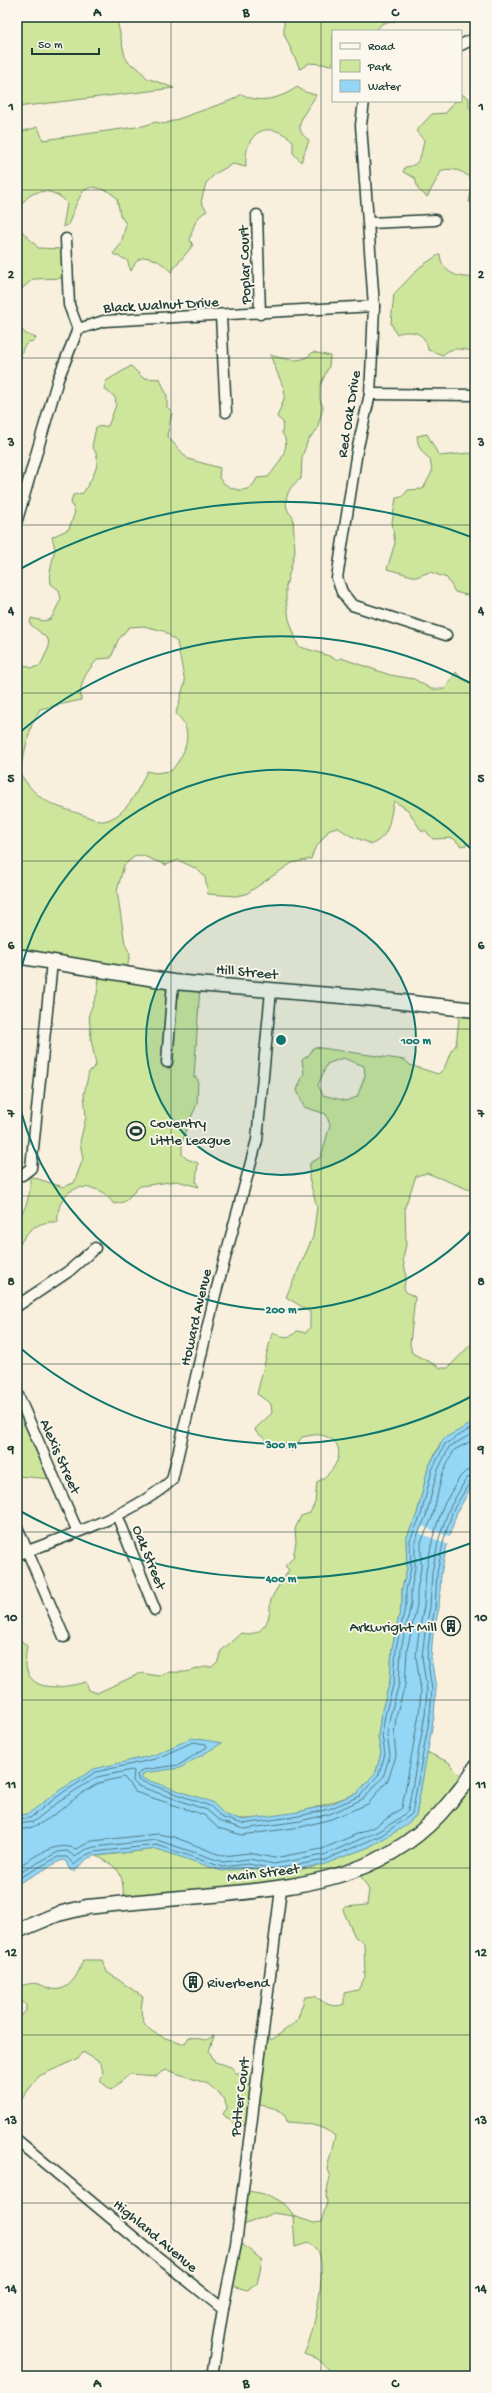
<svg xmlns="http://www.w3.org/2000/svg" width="492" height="2393" font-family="'Gochi Hand',sans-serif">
  <rect width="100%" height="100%" fill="#f8efdd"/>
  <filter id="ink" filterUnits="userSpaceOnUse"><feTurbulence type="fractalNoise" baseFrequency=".025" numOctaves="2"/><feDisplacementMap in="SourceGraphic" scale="8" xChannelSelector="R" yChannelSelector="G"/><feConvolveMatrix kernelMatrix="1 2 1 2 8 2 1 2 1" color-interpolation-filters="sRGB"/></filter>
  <g filter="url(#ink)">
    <g fill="#cee69c" stroke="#769268" fill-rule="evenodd">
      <polygon points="17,17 92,17 98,19 114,17 117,20 125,57 129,63 138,68 147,78 174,88 17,107"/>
      <polygon points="284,17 396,17 394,22 383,23 375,31 333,31 333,65 309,63 300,69 284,34"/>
      <path d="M297,87l8,5 11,3c-7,14 -28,32 -7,45l-8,22 -8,-9v-12c-27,-24 -50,-7 -47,26l-13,-3 -17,9 -10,10 -5,19 6,9c-12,6 -14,16 -17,29l3,5 -22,27c-6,-7 -22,-20 -33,-12 -3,2 -5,8 -7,11l-4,-11 -14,-6 8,-10 5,-20 -6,-9 -3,-17 -9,-7 -15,-4 -9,3 -7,12 -9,23 -5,2 4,-24c-11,-14 -34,-17 -45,1 -3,4 -4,13 -5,18v-89l21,-6 5,13 100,-14 13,-4 8,2 68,-24 10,-6c17,11 40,4 55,-7z"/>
      <path d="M461,94l8,4v9l6,8v90l-6,-3 4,-20c-7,-11 -18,-14 -31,-12l-15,27 -9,-8 -3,-11 -12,-6 2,-5c16,-1 16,-12 19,-27l-8,-9 16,-17 14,-1 9,-12h6z"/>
      <path d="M17,224c3,8 15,16 21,24l25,1 1,29 -31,1 -16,14z"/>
      <path d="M440,254c1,18 18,25 35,23v75c-11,-3 -24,-6 -32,3l-15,-5c-2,-18 -17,-21 -32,-16l-5,-11 3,-29 26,-27z"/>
      <polygon points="17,316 21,318 21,329 26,334 36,338 34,341 28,342 23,348 17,371"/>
      <path d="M313,352l17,4 -1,10 -9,20v14l3,7 -6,23 -9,10 -6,17 -1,22c-14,7 -21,27 -8,38l2,35 -9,34v14l3,19 9,27c10,4 21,6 31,10 3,1 5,3 8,4l4,-2 49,17 24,4 17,10h14l11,-17 6,7 13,5v159l-14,3 -8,-8 -20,1 -8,-9 -3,2 -14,-22 -14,-9c-5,18 -3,35 -22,43l-21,-8 -14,-9 -7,2 -16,21 -3,9 -19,4 -46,31 -10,2 -28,-2 -3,-17 -8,-8 -19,-9 -12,5 -25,-10 -7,2 -10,8 -7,26 8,53 5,10 -4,20 74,12 -6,92 2,-1 2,3 -1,24 -12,28 -3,13v9l5,5 11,4 -2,19 3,5 -22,-6 -37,5 -16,16 -10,2c-4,-4 -8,-10 -13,-13 -3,-2 -8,-2 -12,-3 -21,-4 -33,15 -31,34 -22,-1 -33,9 -41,29v-32c9,-7 16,-32 12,-43l34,11 11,-4 9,-24 -3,-17 6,-25 -2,-23 5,-22 7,-7 -5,-26 -2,-25 8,-20 3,-24 -83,-14v-294l14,6 9,-2 9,-19 -1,-8 -18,-15 1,-6 13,3 7,-2 10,-20 -2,-9 -8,-6 -1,-12 5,-24 -3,-11 17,-8 6,-17 -4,-9 2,-8 10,-2c8,-13 22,-33 9,-46l4,-20 12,-1 8,-21 -1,-8 -11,-8 2,-8 25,-15 12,12 17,1 7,17v11l5,5 -5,24 21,23 32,9 -1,10c11,14 31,18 38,0l11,-1c9,-11 25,-30 14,-44l1,-11 -6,-5 8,-21 -1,-7 -14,-34c15,4 31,10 43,-3zM144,626l20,5 13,11 8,40 -9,31c3,4 8,9 9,13 6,17 -4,33 -14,45l-16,2 -8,-2c-9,19 -20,45 -43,50 -6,1 -15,-4 -21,-6 -33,-11 -44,-12 -64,-43l13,-48 8,-15 41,-9c-2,-17 5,-28 17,-41l13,-1 7,-18 11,-13z"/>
      <path d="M427,434l12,22 31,-3 5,3v136l-9,3 -11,-3 -8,-14 -17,-6 -14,5 -29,-8 8,-26 -3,-21 4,-24 6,-1 6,-7 15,-1 9,-17 -2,-13c-9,-7 -12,-12 -13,-23z"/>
      <path d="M460,1010h15v182l-48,-19 -11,3 -11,31 1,37 -3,15 3,15 -2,14 2,4 9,5 -5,47 2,9 29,15h7l27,-28v82l-34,20 -13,26 -11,46 -11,25 1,29 -5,21v13l-10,46 -2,33 -9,33 -3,22 3,17 -9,34c-39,16 -101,39 -144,30l-103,-46 -71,38 -37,7v-179l10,9c-9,46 25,45 59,36l3,8 8,3 44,-20 17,3c10,-6 15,-3 25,-4 11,0 16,-6 29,-5l6,-6 3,-10 20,-18c17,4 27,-6 29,-23 0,-3 0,-7 1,-10 4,-10 12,-20 18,-30l-4,-4 8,-8 3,-16 -1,-13 6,-13 9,-3 5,-10 2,-21c20,-10 35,-40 4,-47 -6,-1 -13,1 -19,2l-10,14 -24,-10 -12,-9 -1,-3 17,-16 -1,-9 -14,-10 15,-61c10,3 17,7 25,-2l9,2 4,-6v-15l-24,-15 27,-60 4,-30 -8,-29 1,-15 11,-6 9,-32 -4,-11 -22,-7 -7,-17 7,-17 -2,-13 7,-5 5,-8 91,13 5,5 28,9 6,-5 7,-18 5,-6zM343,1058l21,8 1,10 -8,21 -11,4 -23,-6 -5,-10 9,-21z"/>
      <polygon points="17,1395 52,1479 17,1476"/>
      <path d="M427,1752l23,11 1,3 14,14 10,-10v606h-139l-18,-17 -14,-5c9,-16 24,-87 14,-103 -2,-3 -7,-6 -10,-8l-13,4 -2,-31 -20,-3 -34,14 5,-36c18,1 42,7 49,25l21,7 7,-1 6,-20 -1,-6 4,-19 -3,-8 8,-33c-14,-12 -31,-13 -48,-14 -3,-15 -19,-15 -32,-18l-4,23 -19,-4 -9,-9 4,-7 -3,-9 -16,-14 -41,-14 -6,2 -4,4 -27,-2 -19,16 -11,-9 3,-8 -2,-10 -18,-11 -6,7 -38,17 -22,29v-91l3,2 6,-5v-7l-9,-4 2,-14c6,-1 14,-4 19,-2 7,2 14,7 22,5 13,-3 19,-17 23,-29h19l5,12 36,25c-8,33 12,37 39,47l4,-2 3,-5 17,3 8,-4 -5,15 6,11 16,5 5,6 21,1 7,-35h9l24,-18 8,-24 10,-1c9,7 17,13 29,8v-11l14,-3 7,-13 -1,-34 -9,-6 -12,-27 2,-3 22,-2 2,-15 -11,-19 -234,32c-2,-30 0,-32 -27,-47l60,-7 116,24 37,-5 59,-21 47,-31z"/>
      <polygon points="237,2240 262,2260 257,2284 247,2290 229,2285"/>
    </g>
    <polygon fill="#94d6f6" stroke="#6599a8" points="475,1422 475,1481 457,1512 448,1540 441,1574 439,1608 433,1633 431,1657 436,1689 434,1716 416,1816 402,1828 369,1847 325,1864 273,1873 248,1868 222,1871 157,1849 95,1856 88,1858 74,1871 70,1870 65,1860 60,1861 17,1884 17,1815 28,1814 60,1790 94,1769 154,1755 192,1738 222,1743 180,1768 144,1773 141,1778 212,1802 225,1815 244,1820 298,1812 328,1805 357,1793 376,1772 381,1753 378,1736 381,1714 390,1681 392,1648 402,1602 402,1589 407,1568 406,1539 417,1514 428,1468 444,1438"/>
    <polygon fill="#f8efdd" points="422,1526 451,1537 449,1545 419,1533"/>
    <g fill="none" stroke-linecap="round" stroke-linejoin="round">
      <g stroke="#4e7a82" stroke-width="1">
        <polyline points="17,1819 30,1818 62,1793 96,1772 155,1759 193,1742 206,1744 207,1747 179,1765 142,1770 137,1775 138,1780 210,1806 223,1818 243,1824 299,1816 329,1809 360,1796 379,1774 385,1754 382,1735 385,1715 394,1682 396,1648 406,1603 406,1590 411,1568 410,1540 421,1515 432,1470 445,1444 475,1426"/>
        <polyline points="17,1824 33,1822 65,1797 97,1777 132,1770 134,1771 133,1781 138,1786 207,1810 221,1822 244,1829 300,1821 330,1814 363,1799 383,1777 390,1755 387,1735 390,1716 399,1684 401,1649 411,1604 411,1590 415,1568 415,1541 426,1516 437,1472 449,1447 475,1432"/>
        <path d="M17,1830c32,-1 54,-35 83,-47 7,-3 16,-4 24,-6l11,15 69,23 14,13 24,7 59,-8 30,-8 37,-15 20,-24 8,-24 -2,-21 2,-18 9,-32 2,-35 10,-45v-14l4,-23v-26l11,-24 10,-43 12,-25 21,-11"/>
        <path d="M17,1867c18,-10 38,-27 59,-18l16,-8 66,-7 16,3 49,19 26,-3 25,5 48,-9 54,-23 26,-18 17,-94 2,-23 -5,-35 3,-25 5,-25 2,-35 7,-34 10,-31 17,-29 6,-6 9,-2"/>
        <polyline points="17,1874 58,1852 67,1851 75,1857 84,1850 94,1847 157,1840 223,1862 249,1859 274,1864 324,1855 379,1831 397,1820 408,1811 425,1715 427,1690 422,1657 425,1632 430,1607 432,1572 439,1538 449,1509 466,1479 475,1475"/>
        <polyline points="17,1879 58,1857 67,1857 74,1865 86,1855 94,1852 157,1845 222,1867 248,1864 274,1869 325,1860 382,1835 412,1814 430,1715 432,1689 427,1657 430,1633 435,1608 437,1573 444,1539 453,1510 470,1482 475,1480"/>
      </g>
      <g stroke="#1f3d34" stroke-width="13">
        <g id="street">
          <polyline points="461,45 475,38"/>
          <polyline points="364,101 361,125 374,306 372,354 370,394 357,451 337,578 342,592 352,605 446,635"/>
          <polyline points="257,215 260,314"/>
          <polyline points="370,223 435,220"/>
          <polyline points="66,239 69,305 78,329"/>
          <polyline points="221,316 226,412"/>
          <polyline points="370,394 475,395"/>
          <polyline points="17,520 58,379 78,329 104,321 374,306"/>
          <polyline points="167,1062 173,982"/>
          <polyline points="17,1174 22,1175 31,1168 52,962"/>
          <polyline points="17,1306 69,1271 95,1248"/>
          <polyline points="17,1393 77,1530"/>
          <polyline points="117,1515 155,1610"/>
          <polyline points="17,1527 64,1637"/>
          <path d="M17,1555c50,-19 116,-40 155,-75l43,-185 42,-155 14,-149"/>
          <polyline points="17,2140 154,2254 223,2309 212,2376"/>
          <polyline points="223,2309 236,2244 281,1889"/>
        </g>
      </g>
      <g stroke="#1f3d34" stroke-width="17">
        <g id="secondary">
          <polyline points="17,956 173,982 366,998 475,1010"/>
          <path d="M17,1931l41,-17 29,-7c46,-5 93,-9 139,-13 87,-9 165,-19 224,-92 9,-11 19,-22 25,-34"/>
        </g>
      </g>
      <use href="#street" stroke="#fbf7ec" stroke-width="10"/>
      <use href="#secondary" stroke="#fbf7ec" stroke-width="14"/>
    </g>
  </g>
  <path fill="none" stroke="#1f3d34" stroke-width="1" stroke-opacity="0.55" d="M171,17v2359M321,17v2359M17,190h458M17,358h458M17,525h458M17,693h458M17,861h458M17,1029h458M17,1196h458M17,1364h458M17,1532h458M17,1700h458M17,1868h458M17,2035h458M17,2203h458"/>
  <circle cx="281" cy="1040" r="135" fill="#0f766e" fill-opacity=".12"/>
  <g fill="none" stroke="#0f766e" stroke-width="2">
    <circle cx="281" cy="1040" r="135"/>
    <path d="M475 1227A269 269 0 0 1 17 1094M17 986A269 269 0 0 1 475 853"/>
    <path d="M474 1395A404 404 0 0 1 19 1347M19 733A404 404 0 0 1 474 685"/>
    <path d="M474 1542A538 538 0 0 1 20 1511M20 569A538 538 0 0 1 474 538"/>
  </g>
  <defs>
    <g id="stadium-ring" transform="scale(1)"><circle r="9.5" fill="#fbf7ec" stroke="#1f3d34" stroke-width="1.5"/><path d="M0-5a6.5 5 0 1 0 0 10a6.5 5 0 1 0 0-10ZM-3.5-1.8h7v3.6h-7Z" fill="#1f3d34"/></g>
    <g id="building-ring" transform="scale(1)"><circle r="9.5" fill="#fbf7ec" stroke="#1f3d34" stroke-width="1.5"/><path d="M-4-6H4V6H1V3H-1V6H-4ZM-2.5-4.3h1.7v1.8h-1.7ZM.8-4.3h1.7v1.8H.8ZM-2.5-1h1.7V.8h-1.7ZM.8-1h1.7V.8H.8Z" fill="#1f3d34"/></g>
  </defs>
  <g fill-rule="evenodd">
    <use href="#stadium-ring" x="136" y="1131"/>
    <use href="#building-ring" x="451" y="1626"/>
    <use href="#building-ring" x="193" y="1982"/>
  </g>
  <g text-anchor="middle" stroke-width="3.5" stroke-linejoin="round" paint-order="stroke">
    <g font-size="15" fill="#1f3d34" stroke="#fbf7ec">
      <text transform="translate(244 265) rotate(-92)" y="5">Poplar Court</text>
      <text transform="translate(161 304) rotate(-3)" y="5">Black Walnut Drive</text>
      <text transform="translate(348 414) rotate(-81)" y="5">Red Oak Drive</text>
      <text transform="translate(247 971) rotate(5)" y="5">Hill Street</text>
      <text transform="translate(195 1317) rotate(-77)" y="5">Howard Avenue</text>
      <text transform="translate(61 1456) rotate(66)" y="5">Alexis Street</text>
      <text transform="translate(150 1557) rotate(68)" y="5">Oak Street</text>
      <text transform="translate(263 1872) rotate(-7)" y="5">Main Street</text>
      <text transform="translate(239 2097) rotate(-83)" y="5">Potter Court</text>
      <text transform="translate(156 2235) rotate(40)" y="5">Highland Avenue</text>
    </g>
    <g font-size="15" fill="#1f3d34" stroke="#fbf7ec" text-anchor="start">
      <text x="150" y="1127">Coventry<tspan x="150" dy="17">Little League</tspan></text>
      <text x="437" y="1631" text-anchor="end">Arkwright Mill</text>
      <text x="207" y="1987">Riverbend</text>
    </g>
  </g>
  <circle cx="281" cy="1040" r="6" fill="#0f766e" stroke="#fbf7ec" stroke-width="2"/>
  <g font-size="12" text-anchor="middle" font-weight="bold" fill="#0f766e" stroke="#fbf7ec" stroke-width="3.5" stroke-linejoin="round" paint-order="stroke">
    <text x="416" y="1044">100 m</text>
    <text x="281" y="1313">200 m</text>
    <text x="281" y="1448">300 m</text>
    <text x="281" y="1582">400 m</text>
  </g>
  <rect width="492" height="2393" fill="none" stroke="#fbf7ec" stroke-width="44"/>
  <rect x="332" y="30" width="130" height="72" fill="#fbf7ec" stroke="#a3ada2"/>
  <rect x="340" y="43" width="20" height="6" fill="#fbf7ec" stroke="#a3ada2"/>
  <text x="368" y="50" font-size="12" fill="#1f3d34">Road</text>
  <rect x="340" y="60" width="20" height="12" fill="#cee69c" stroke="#a3ada2"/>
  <text x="368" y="70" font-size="12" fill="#1f3d34">Park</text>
  <rect x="340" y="80" width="20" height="12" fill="#94d6f6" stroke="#a3ada2"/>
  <text x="368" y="90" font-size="12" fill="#1f3d34">Water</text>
  <path d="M32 48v6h67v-6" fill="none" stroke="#1f3d34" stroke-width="2"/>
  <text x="38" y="48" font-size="12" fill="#1f3d34" stroke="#fbf7ec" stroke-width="3" paint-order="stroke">50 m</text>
  <rect x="22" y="22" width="448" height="2349" fill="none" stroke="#1f3d34" stroke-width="1.5"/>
  <g font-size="13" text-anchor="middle" font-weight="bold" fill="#1f3d34">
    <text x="97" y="16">A</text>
    <text x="246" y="16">B</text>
    <text x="395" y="16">C</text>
    <text x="11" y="110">1</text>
    <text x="481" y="110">1</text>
    <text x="11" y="278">2</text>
    <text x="481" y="278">2</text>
    <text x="11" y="446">3</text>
    <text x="481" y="446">3</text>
    <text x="11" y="614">4</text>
    <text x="481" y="614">4</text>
    <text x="11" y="782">5</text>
    <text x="481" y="782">5</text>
    <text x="11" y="949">6</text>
    <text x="481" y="949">6</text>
    <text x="11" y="1117">7</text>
    <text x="481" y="1117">7</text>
    <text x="11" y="1285">8</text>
    <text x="481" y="1285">8</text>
    <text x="11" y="1453">9</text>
    <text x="481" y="1453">9</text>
    <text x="11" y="1621">10</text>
    <text x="481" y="1621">10</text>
    <text x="11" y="1788">11</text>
    <text x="481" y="1788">11</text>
    <text x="11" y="1956">12</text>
    <text x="481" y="1956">12</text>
    <text x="11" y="2124">13</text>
    <text x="481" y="2124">13</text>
    <text x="11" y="2292">14</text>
    <text x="481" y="2292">14</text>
    <text x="97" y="2387">A</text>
    <text x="246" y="2387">B</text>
    <text x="395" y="2387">C</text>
  </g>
</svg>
